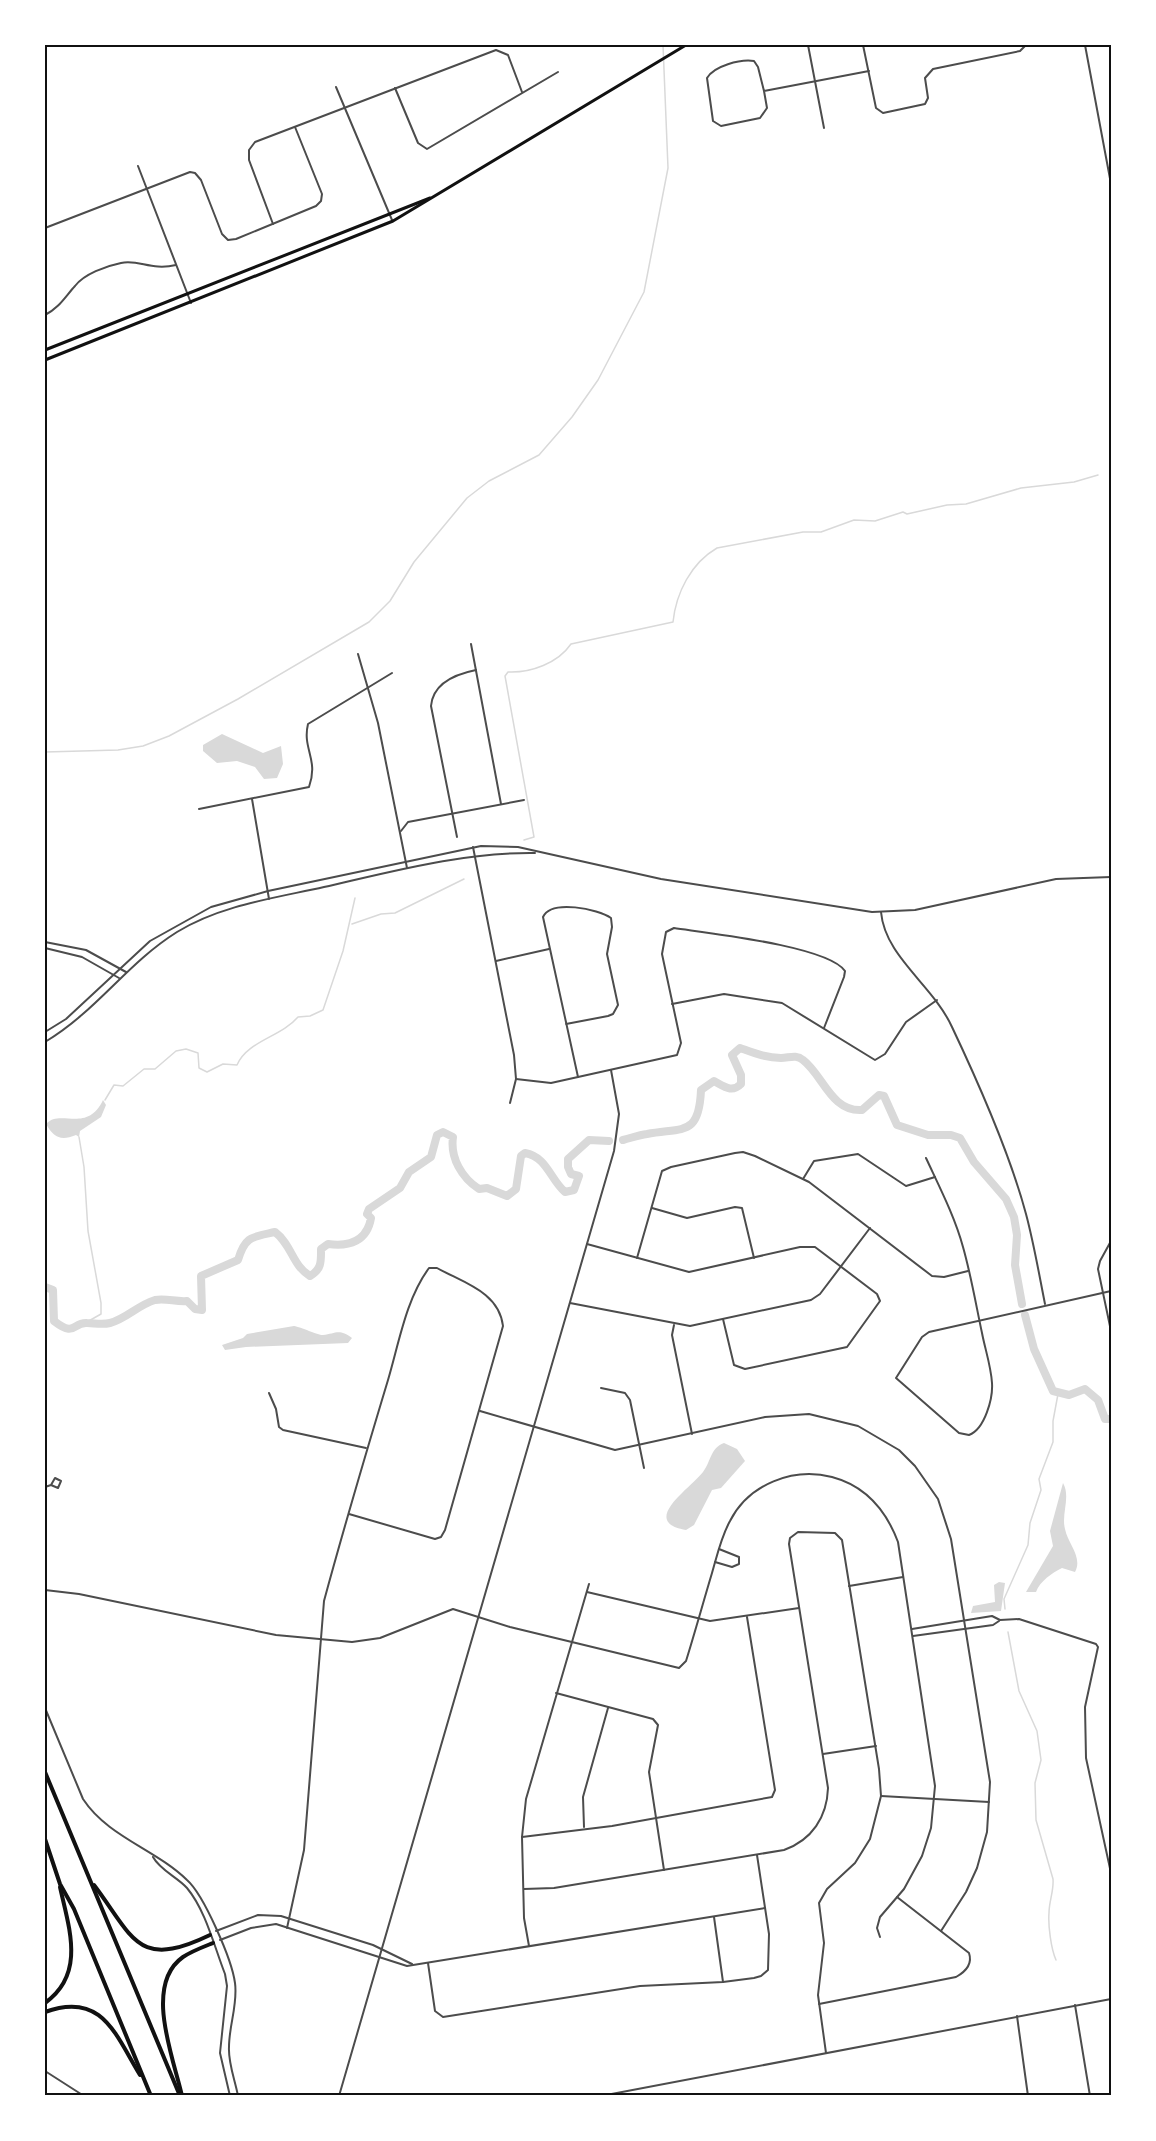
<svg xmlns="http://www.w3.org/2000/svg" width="1156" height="2141" font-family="'DM Sans',sans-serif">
  <rect width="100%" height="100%" fill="#fff"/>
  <g fill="#d9d9d9">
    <polygon points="222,734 263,753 281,746 283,764 277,778 264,779 255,767 237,761 217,763 203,751 203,745"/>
    <path d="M103,1100l3,5 -5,12 -21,14 -1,6 -3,-2c-15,6 -22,3 -30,-11 14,-16 41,10 57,-24z"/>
    <path d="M294,1326c7,1 26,10 29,9 12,-1 16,-7 29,3l-4,5 -102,4 -21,3 -3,-5 21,-7 4,-4z"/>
    <path d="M724,1443l13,6 8,12 -24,27 -9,2 -18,35 -8,5c-48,-8 6,-43 17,-58 8,-10 7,-24 21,-29z"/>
    <path d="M1063,1483c8,14 -2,31 2,46 3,15 18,28 10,43l-13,-4c-10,5 -22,13 -26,24h-10l27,-46 -3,-15z"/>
    <polygon points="999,1582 1005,1583 1001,1611 971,1613 973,1606 995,1602 994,1585"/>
  </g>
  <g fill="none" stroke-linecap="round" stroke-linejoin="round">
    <g stroke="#d9d9d9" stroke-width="1.5">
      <polyline points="45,752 118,750 143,746 169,736 238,699 369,622 390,601 414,562 467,498 489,481 539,455 572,417 598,380 644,292 668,168 663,45"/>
      <path d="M524,840l10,-3 -29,-161 3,-4c23,1 50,-9 63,-28l102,-22c3,-29 18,-59 44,-74l86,-16h18l33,-12 21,1 28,-9 4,2 40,-9 19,-1 55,-16 53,-6 24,-7"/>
      <polyline points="352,924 381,914 395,913 464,879"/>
      <path d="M105,1100l9,-15 9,1 21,-17h11l21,-18 10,-2 12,4 1,15 8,4 16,-8 14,1c10,-24 44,-28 61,-48l12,-1 13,-6 20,-59 12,-53"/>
      <polyline points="79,1137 84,1167 88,1231 101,1303 101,1314 87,1322"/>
      <polyline points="1005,1609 1004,1599 1028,1545 1030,1523 1041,1490 1039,1479 1053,1442 1053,1421 1058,1394"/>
      <path d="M1008,1632l11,59 18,40 4,29 -6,23 1,37 17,59c1,12 -4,22 -4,34 -1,12 2,36 7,47"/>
    </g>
    <g stroke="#d9d9d9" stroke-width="8">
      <path d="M623,1140c8,-2 16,-5 24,-6 36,-7 52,3 54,-44l13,-9c11,6 18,12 27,3v-9l-9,-20 8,-7c14,5 26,10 41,10 8,0 15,-4 22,2 20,15 28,52 59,50l17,-15 5,1 13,29 31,10h23l9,3 14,24 32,37 8,18 3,18 -2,30 7,39"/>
      <path d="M45,1287l8,3 1,31c22,17 18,1 33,2 7,0 15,2 23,0 16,-4 28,-18 45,-23 11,-2 21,2 32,1l8,8 7,1 -1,-34 37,-16c7,-24 14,-23 37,-28 17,13 17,33 35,44 12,-7 11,-15 11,-27l7,-5c22,3 39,-3 43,-26l-4,-4 2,-5 31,-21 9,-16 22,-15 6,-22 6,-3 10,5c-3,21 9,41 26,52l8,-1 20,8 9,-7 5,-33 4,-3c22,4 25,26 40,39l9,-2 5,-14 -8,-2 -3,-7v-8l21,-19 20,1"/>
      <polyline points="1025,1315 1034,1349 1053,1391 1069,1395 1085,1389 1098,1400 1105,1419 1111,1419"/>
    </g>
    <g stroke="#4c4c4c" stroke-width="2">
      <polyline points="808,45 824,128"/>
      <polyline points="863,45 876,108 883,113 925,104 928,98 925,78 933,69 1020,51 1026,45"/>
      <polyline points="1085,45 1111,184"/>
      <polyline points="336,87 392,220"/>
      <polyline points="395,88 418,143 427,149 558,72"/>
      <path d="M764,91l3,17 -7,10 -39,8 -8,-5 -6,-43c7,-12 33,-19 47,-17l4,6 6,24 105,-20"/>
      <polyline points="138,166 191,303"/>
      <polyline points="273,224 249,160 249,150 255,142 496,50 508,55 522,92"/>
      <polyline points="45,228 190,172 195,173 201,180 222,234 228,240 236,239 316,206 321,201 322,194 295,127"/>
      <path d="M45,315c14,-7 20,-18 30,-29 9,-12 31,-20 46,-23 18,-4 30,8 55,2"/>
      <polyline points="471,644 501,804"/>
      <polyline points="358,654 378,723 407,868"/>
      <polyline points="252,799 269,899"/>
      <path d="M199,809l110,-22c10,-28 -7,-38 -1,-63l84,-51"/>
      <polyline points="401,831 408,822 524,800"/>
      <path d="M457,837l-26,-131c2,-23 25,-32 45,-36"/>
      <polyline points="473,847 514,1055 516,1079 510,1103"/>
      <path d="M881,912c4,45 52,73 71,115 27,57 58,127 74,187 8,30 13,60 19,90"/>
      <polyline points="496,961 549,949"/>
      <polyline points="672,1004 724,994 782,1003 875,1060 885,1054 906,1022 937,1000"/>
      <path d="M566,1024l42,-8 5,-2 5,-9 -11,-51 5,-27 -1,-9c-13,-9 -60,-19 -68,-1l35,160"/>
      <path d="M516,1079l35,4 126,-28 4,-12 -19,-89 4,-22 8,-4c33,5 154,18 171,43l-1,6 -20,51"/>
      <path d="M926,1158c13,28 29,59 37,89 8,28 13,58 19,86 3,16 9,33 10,50 1,15 -7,46 -23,52l-10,-2 -63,-55 26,-41 7,-5 182,-41"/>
      <polyline points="803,1179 814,1161 858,1154 906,1186 935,1177"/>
      <polyline points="652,1208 687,1218 735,1207 742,1208 754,1258"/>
      <polyline points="1111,1241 1100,1261 1098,1269 1111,1331"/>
      <polyline points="587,1244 689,1272 800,1247 815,1247 877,1294 880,1301 847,1347 745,1369 734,1365 723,1319"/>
      <polyline points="637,1258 662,1171 671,1167 735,1153 743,1152 755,1156 809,1182 932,1276 944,1277 968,1271"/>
      <polyline points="570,1303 690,1326 811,1300 820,1294 870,1228"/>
      <polyline points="674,1325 672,1335 692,1434"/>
      <polyline points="601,1388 625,1393 630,1400 644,1468"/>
      <polyline points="269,1393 276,1409 279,1427 283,1430 366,1448"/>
      <polyline points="480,1411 615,1450 765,1417 809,1414 858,1426 899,1450 915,1466 938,1499 951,1539 990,1782 987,1832 977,1868 966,1892 941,1931"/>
      <polyline points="45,1487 51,1485 55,1478 61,1481 58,1488 51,1485"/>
      <polyline points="715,1562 732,1567 739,1564 739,1557 719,1549"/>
      <polyline points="849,1586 903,1577"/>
      <path d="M45,1590l34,4 197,41 76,7 28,-4 73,-29 57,18 169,41 7,-7c9,-29 17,-58 26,-88 5,-17 9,-36 18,-52 19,-37 63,-54 102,-44 34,9 54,33 66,65l37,244 -4,42 -9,28 -18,33 -24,28 -3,11 3,9"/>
      <polyline points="587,1592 710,1621 799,1608"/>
      <polyline points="912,1629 992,1616 1000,1620 1019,1619 1096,1644 1098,1647 1085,1707 1086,1758 1111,1873"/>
      <polyline points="913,1636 993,1625 999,1621"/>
      <polyline points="556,1693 653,1719 658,1725 649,1772 664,1870"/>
      <polyline points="823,1754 876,1746"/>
      <polyline points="881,1796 989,1802"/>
      <polyline points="584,1827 583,1797 608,1708"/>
      <polyline points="522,1837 612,1826 772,1797 775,1790 747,1617"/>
      <path d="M524,1889l30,-1 230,-38c28,-10 43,-33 44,-62l-39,-244 1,-6 8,-6 37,1 7,7 37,229 2,27 -11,43 -15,24 -28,26 -8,14 5,40 -6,52 8,58"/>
      <polyline points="714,1917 723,1982"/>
      <path d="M287,1928l17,-78 20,-249c20,-74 42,-148 64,-221 11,-37 18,-81 41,-112h8c27,15 62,24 66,58l-58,204 -4,7 -6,2 -86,-25"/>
      <polyline points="216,1931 258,1915 281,1916 373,1945 412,1964"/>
      <polyline points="220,1940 251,1928 276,1924 407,1966 765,1908"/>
      <polyline points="529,1946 524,1918 522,1837 526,1799 589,1584"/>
      <polyline points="428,1963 435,2011 443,2017 640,1986 723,1982 754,1978 761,1976 768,1970 769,1934 757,1855"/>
      <path d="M819,2004l137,-27c9,-5 17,-12 13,-24l-72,-56"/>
      <polyline points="1075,2005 1090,2096"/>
      <polyline points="1017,2016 1028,2096"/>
      <polyline points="339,2096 614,1151 619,1114 611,1070"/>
    </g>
    <g stroke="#4c4c4c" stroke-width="2">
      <polyline points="45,942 86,950 126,972"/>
      <polyline points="45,948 82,957 119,978"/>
      <polyline points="45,1032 66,1019 150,941 211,907 268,891 481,846 518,847 661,879 872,912 915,910 1056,879 1111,877"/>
      <path d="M45,1042c53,-32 81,-78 132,-110 44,-27 98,-34 147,-45 70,-16 140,-35 211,-34"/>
      <path d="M45,1708l38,91c25,38 72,50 104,81 17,15 45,80 48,103 3,21 -6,42 -6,64 -1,16 6,33 9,49"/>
      <path d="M153,1857c7,13 24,20 34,31 19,23 27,58 38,86l2,12 -7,67 10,43"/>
      <polyline points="45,2071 84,2096"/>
      <polyline points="601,2096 1111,1999"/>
    </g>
    <g stroke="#111" stroke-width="3">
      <polyline points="45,350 430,198"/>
      <polyline points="45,360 393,221 686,45"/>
    </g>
    <g stroke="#111" stroke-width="4">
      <polyline points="45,1772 180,2096"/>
      <polyline points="45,1839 60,1884 74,1909 151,2096"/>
      <path d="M94,1885c40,53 43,85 116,50"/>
      <path d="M45,2003c41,-29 24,-75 15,-116"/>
      <path d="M45,2012c57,-21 70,22 95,63"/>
      <path d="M182,2096c-8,-37 -39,-111 1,-139 9,-6 20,-10 30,-14"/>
    </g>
  </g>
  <rect width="1156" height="2141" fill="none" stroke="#ffffff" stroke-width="93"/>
  <rect x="46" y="46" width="1064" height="2048" fill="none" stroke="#111" stroke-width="2"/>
</svg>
